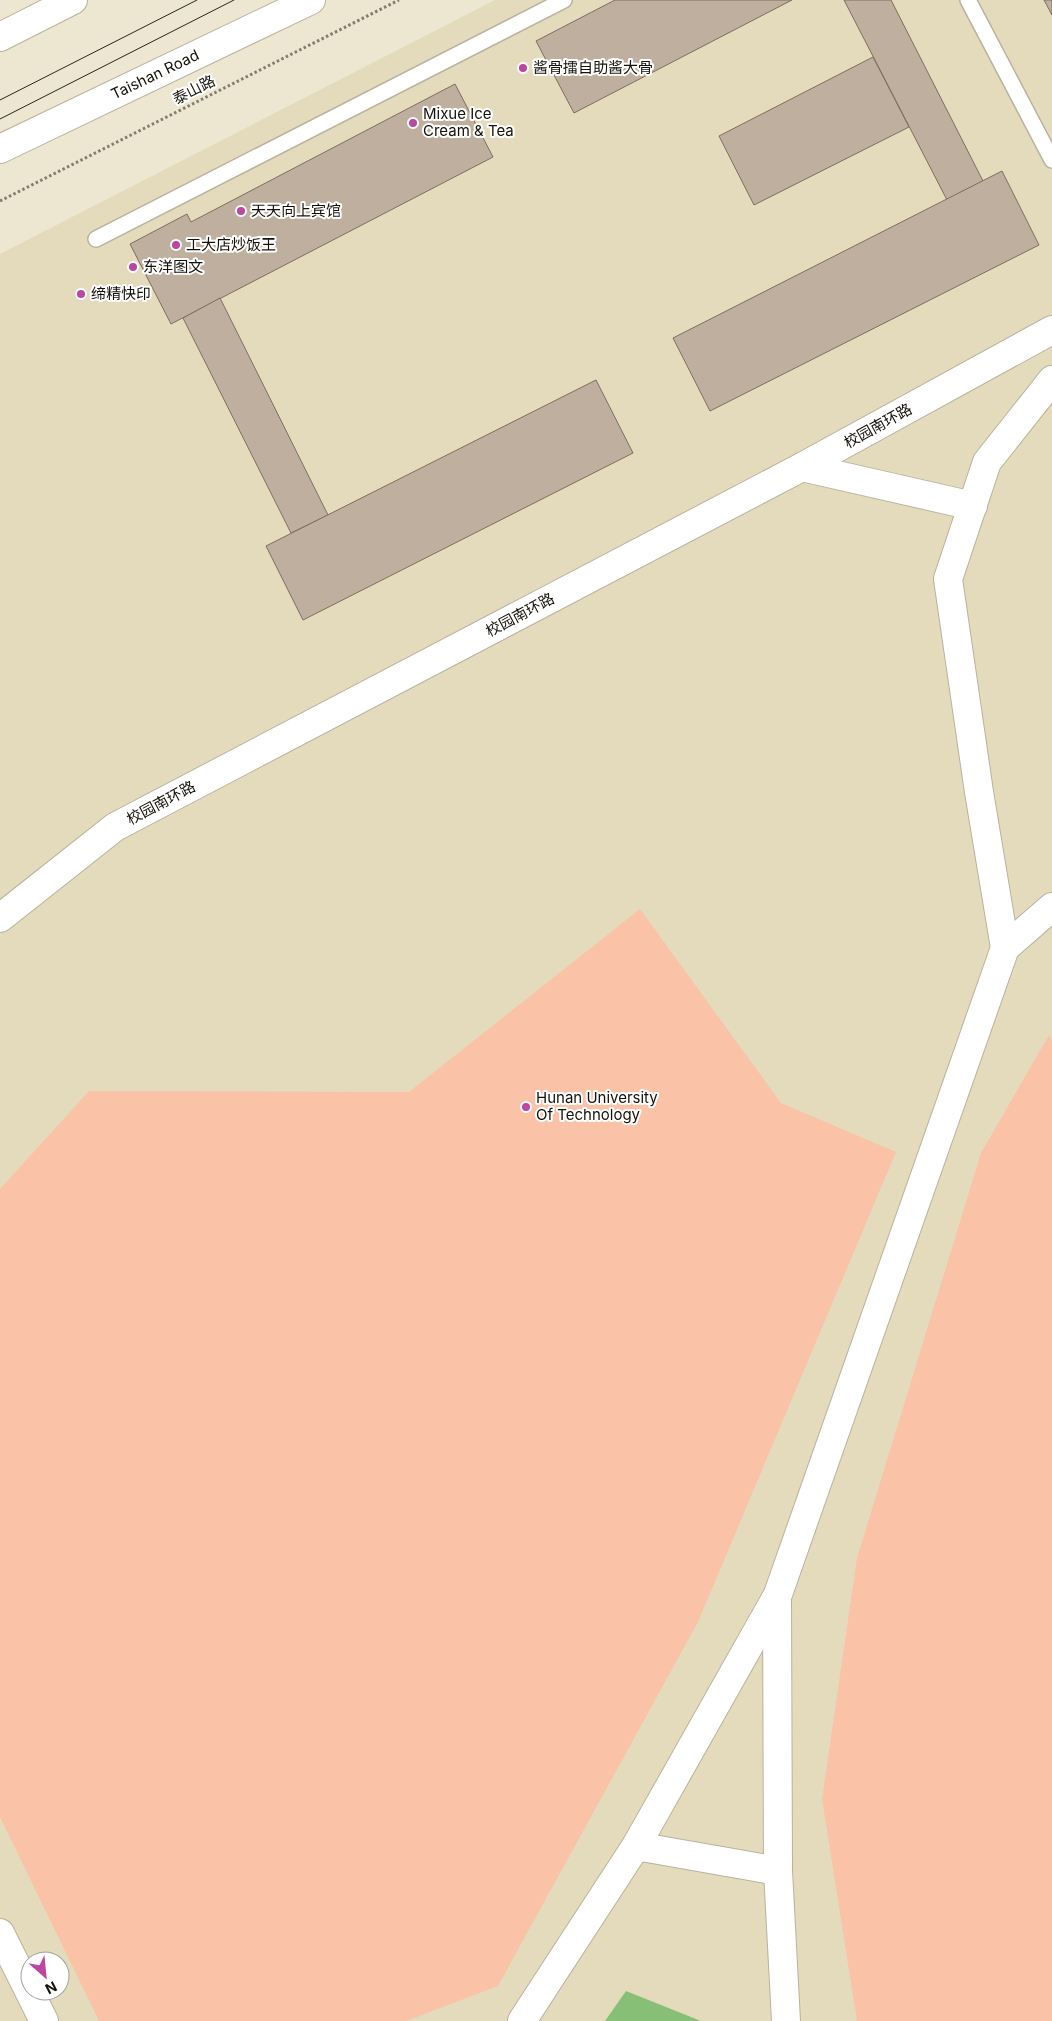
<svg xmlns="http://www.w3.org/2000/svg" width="1052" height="2021" font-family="Inter,'Noto Sans SC',sans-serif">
  <rect width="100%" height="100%" fill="#ede6d0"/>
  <path fill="#e4dbbd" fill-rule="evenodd" d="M495,0h557v2021h-1052v-1767zM30,1961h30v30h-30z"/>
  <g fill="#fac2a7">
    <polygon points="640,909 781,1103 896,1152 698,1622 498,1986 406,2021 99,2021 0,1817 0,1189 89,1091 409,1092"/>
    <polygon points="1049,1035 1052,1041 1052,2021 857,2021 822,1799 857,1558 981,1153"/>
  </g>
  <polygon fill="#86bf75" points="626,1991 701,2021 605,2021"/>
  <g fill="#bfaf9e" stroke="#7d6e5e">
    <polygon points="615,0 792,0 574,113 536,41"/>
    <polygon points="844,0 891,0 983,181 947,200"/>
    <polygon points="1044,0 1052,0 1052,15"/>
    <polygon points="873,57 909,127 754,205 719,136"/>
    <polygon points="455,84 493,157 171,324 130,244 187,214 191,222"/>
    <polygon points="1002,171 1039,245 710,411 673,338"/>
    <polygon points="220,298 328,515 291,533 183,318"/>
    <polygon points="596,380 633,453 303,620 266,546"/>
  </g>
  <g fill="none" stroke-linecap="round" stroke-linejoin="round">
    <g stroke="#b9b29d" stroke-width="18">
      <g id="service">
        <polyline points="968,0 1052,160"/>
        <polyline points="96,239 564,0"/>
      </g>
    </g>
    <g stroke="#b9b29d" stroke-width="30">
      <g id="minor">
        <polyline points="802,467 973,506"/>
        <polyline points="0,918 115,827 802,467 1052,330"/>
        <polyline points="1005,948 979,792 948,579 987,462 1052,380"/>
        <polyline points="636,1846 778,1871"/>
        <polyline points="0,1933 44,2021"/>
        <polyline points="522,2021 636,1846 776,1598"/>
        <polyline points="786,2021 778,1871 777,1597 1005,948 1052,907"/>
      </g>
    </g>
    <g stroke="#b9b29d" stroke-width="30">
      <g id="secondary">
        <polyline points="0,37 73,0"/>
        <path id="s1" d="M0,149l311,-149"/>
      </g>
    </g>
    <polyline stroke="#827d6e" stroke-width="3" stroke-dasharray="2.5 2.5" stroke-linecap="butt" points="0,201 399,0"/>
    <use href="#service" stroke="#fff" stroke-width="15"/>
    <use href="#minor" stroke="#fff" stroke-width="28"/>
    <use href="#secondary" stroke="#fff" stroke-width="28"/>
    <g stroke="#29271d" stroke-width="1">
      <polyline points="0,100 197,0"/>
      <polyline points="0,119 234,0"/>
    </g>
  </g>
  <g fill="#bc479e" stroke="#fff" stroke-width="2">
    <circle cx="523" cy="68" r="5"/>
    <circle cx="413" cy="123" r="5"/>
    <circle cx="241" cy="211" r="5"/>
    <circle cx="176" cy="245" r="5"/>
    <circle cx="133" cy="267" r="5"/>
    <circle cx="81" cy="294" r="5"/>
    <circle cx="526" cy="1107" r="5"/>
  </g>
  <g text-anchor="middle" stroke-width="4" stroke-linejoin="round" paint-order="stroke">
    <g font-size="15" fill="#131109" stroke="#fff" text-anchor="start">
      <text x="533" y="73">酱骨擂自助酱大骨</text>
      <text x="423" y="119">Mixue Ice<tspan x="423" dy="17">Cream &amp; Tea</tspan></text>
      <text x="251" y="216">天天向上宾馆</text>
      <text x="186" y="250">工大店炒饭王</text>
      <text x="143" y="272">东洋图文</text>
      <text x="91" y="299">缔精快印</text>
      <text x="536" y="1103">Hunan University<tspan x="536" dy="17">Of Technology</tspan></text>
    </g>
    <g font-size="15" fill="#131109" stroke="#fff">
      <text dy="5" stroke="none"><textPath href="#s1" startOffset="172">Taishan Road</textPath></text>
      <text transform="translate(194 90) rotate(-27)" y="5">泰山路</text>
      <text transform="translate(878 426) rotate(-29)" y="5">校园南环路</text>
      <text transform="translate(520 615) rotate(-28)" y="5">校园南环路</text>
      <text transform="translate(161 803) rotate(-28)" y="5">校园南环路</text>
    </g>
  </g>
  <g transform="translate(45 1976) rotate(153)"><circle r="24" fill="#ffffff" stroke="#a1a09d"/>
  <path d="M0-4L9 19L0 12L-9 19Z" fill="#bc479e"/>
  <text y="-8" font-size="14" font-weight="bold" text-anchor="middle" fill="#131109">N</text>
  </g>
</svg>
